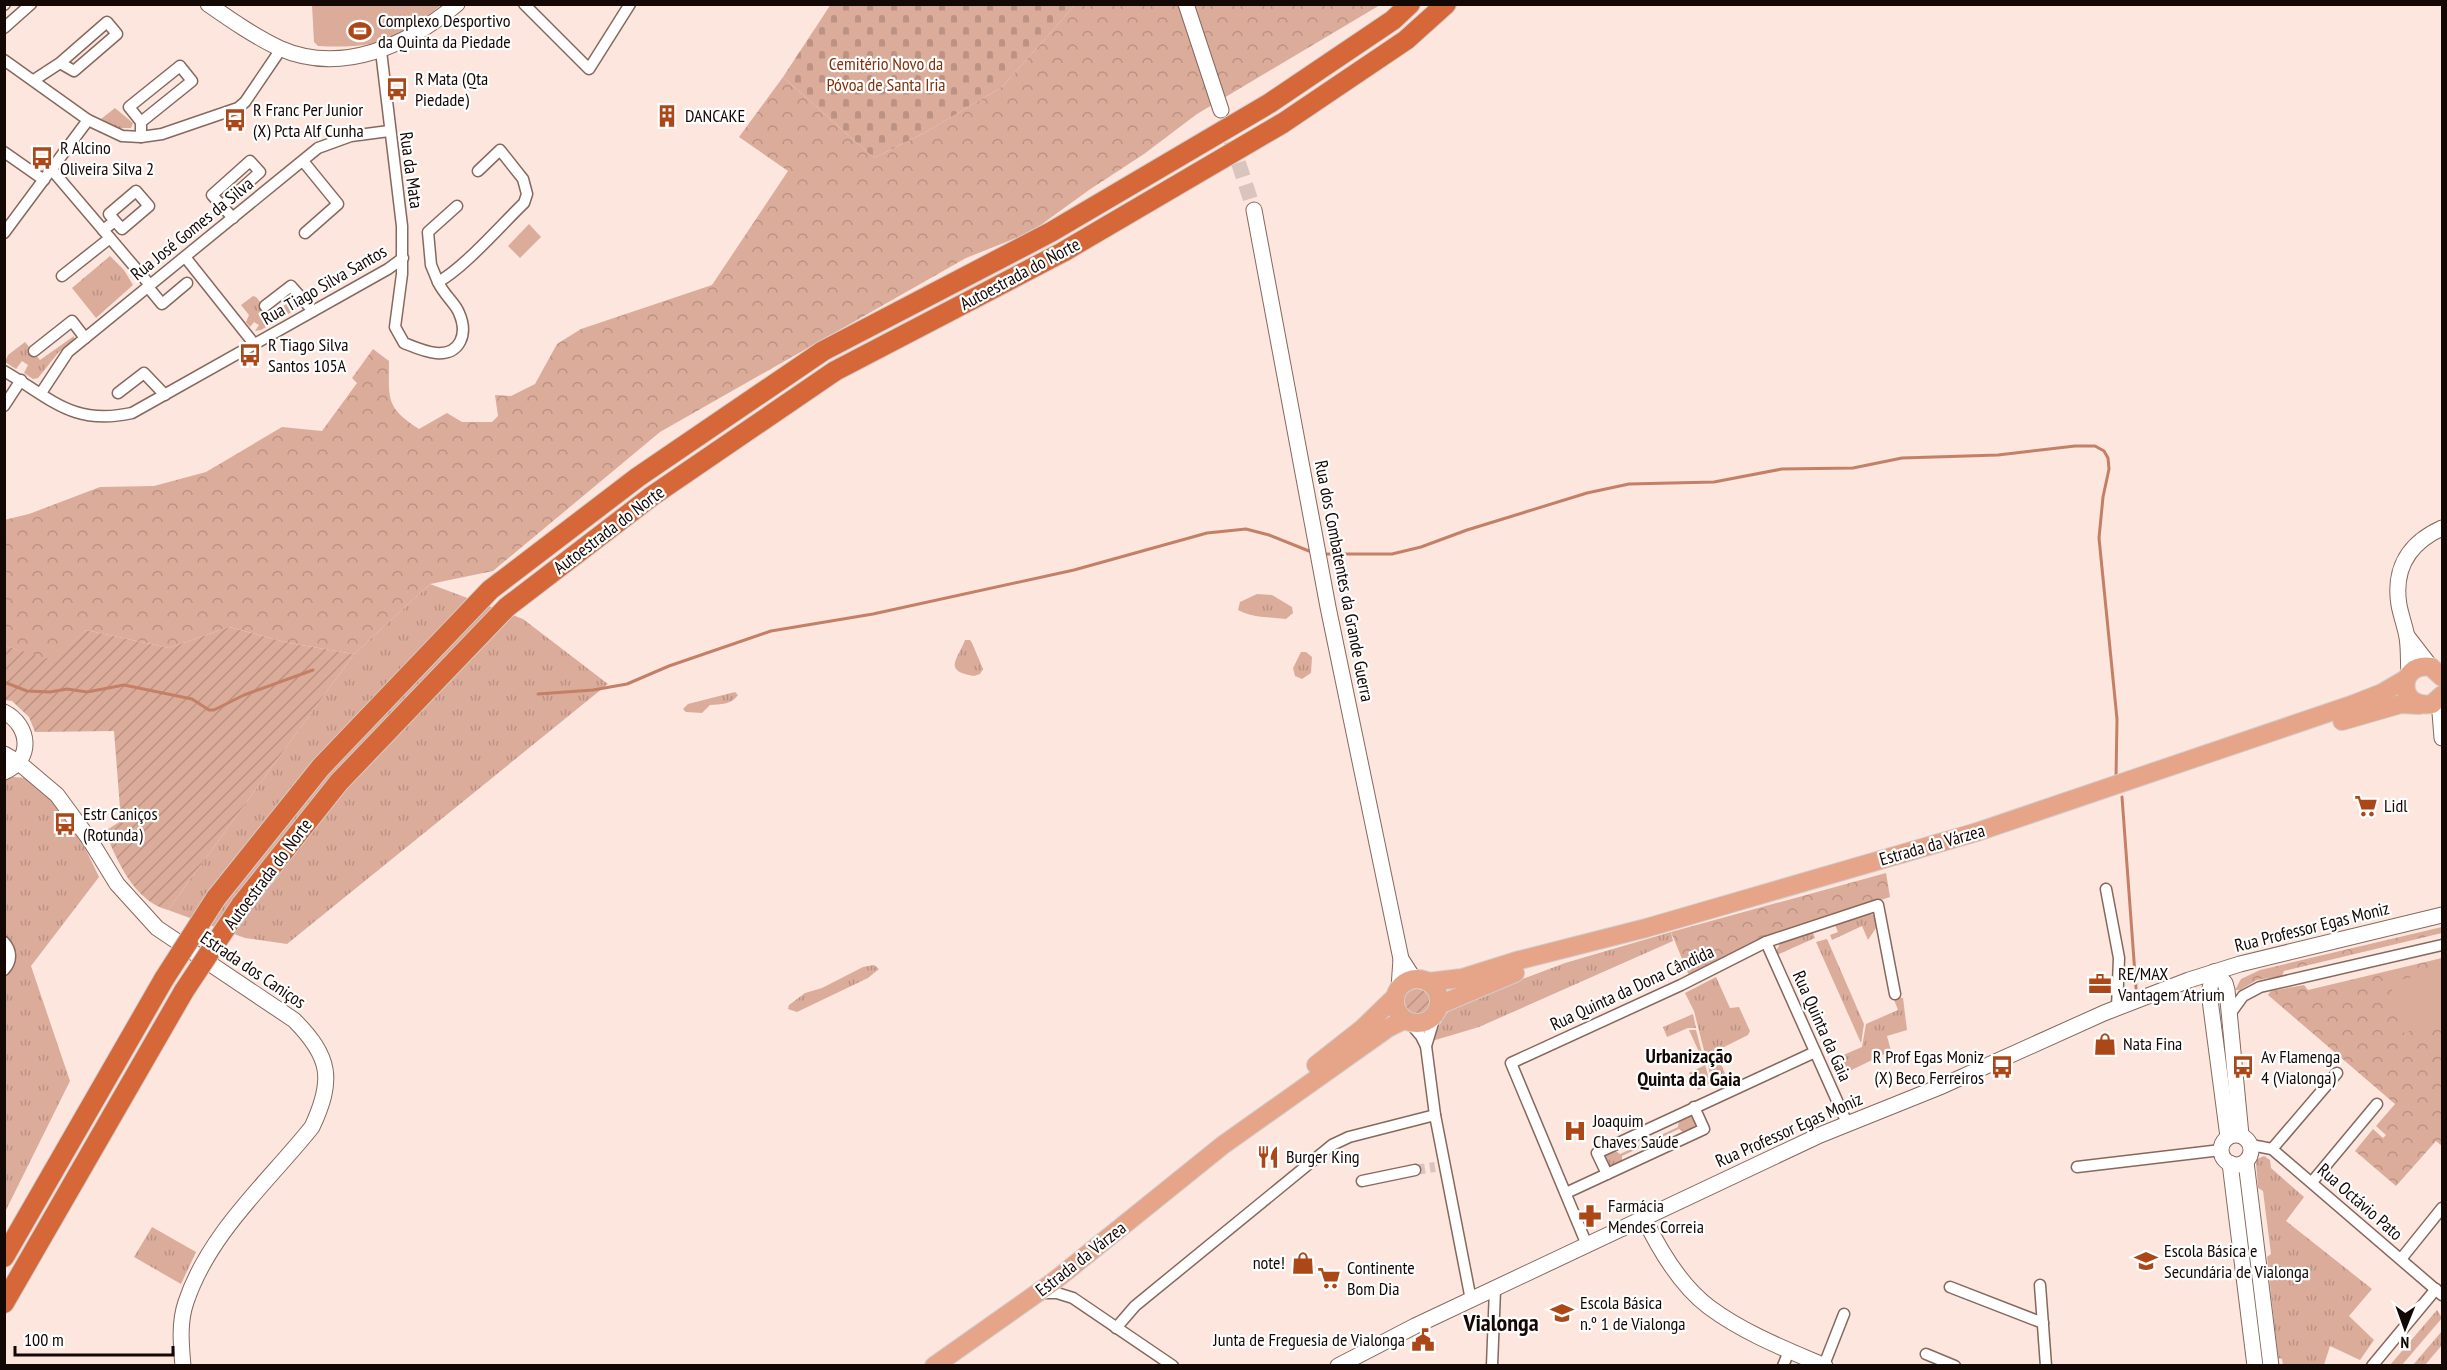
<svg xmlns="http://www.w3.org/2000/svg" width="2447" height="1370" font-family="'PT Sans Narrow',sans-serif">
  <defs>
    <pattern id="grass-tufts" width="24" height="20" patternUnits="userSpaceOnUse" patternTransform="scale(1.5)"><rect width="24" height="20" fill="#dbac9a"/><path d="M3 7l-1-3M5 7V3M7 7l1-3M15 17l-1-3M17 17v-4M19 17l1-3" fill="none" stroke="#bb9283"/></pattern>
    <pattern id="forest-crowns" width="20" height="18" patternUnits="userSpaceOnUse" patternTransform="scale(1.5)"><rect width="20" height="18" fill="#dbac9a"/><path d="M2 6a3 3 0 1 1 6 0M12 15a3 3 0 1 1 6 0" fill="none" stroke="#bb9283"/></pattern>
    <pattern id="cemetery-stones" width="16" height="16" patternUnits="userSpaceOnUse" patternTransform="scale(1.5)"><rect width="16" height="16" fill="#dbac9a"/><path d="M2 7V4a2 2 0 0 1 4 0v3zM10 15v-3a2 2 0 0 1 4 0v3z" fill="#bb9283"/></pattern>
    <pattern id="garden-furrows" width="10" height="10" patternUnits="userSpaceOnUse" patternTransform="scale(1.5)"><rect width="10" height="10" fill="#dbac9a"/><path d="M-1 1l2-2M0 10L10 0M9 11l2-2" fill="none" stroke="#bb9283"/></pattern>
  </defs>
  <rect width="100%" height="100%" fill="#fce6de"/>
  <g fill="url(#grass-tufts)">
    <polygon points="115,108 133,123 131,128 118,128 101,119"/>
    <polygon points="110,256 124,270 133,285 96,318 72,288"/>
    <polygon points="253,296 256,297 271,315 296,297 300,307 261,330 255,331 259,325 254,322 250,327 246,322 249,315 241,305"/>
    <polygon points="74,336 74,340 58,353 38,378 33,379 24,373 28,365 22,361 16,369 5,362 8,355 25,342 40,360"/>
    <polygon points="430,584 523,619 608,684 287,944 245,938 168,910 354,654"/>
    <path d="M1257,594l15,1 20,12 1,6 -7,6c-16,-2 -33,-1 -48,-9l2,-8z"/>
    <path d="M965,640h5l2,3 11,26 -3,5 -6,2c-32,-5 -16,-17 -9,-36z"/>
    <polygon points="1301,652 1306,652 1312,657 1311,673 1302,679 1295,676 1293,668"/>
    <path d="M735,692l3,3c-7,10 -17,9 -28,10l-8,8 -16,-1 -3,-3 5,-5z"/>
    <path d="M14,777c6,1 14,0 19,3 28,15 53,69 66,97l-68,89 39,115 -65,131 -1,-434z"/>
    <polygon points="1869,914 1875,915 1878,925 1868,940 1862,926 1832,940 1830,935 1838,932 1835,925"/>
    <polygon points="1671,932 1673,941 1479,1027 1432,1041 1444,1016 1453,1007 1472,998 1565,963"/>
    <polygon points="1813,933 1815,938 1777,955 1777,949 1780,944"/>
    <polygon points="1827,939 1864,1024 1861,1043 1816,942"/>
    <polygon points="874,965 879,969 868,978 797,1012 788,1009 789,1005 805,993 822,988 863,967"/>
    <polygon points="1716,977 1730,1008 1739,1007 1750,1031 1748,1035 1716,1051 1726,1076 1712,1082 1694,1011 1685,993"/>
    <polygon points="1893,997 1903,998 1907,1030 1887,1036 1891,1051 1841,1075 1838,1068 1841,1066 1839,1061 1835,1062 1834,1059 1862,1047 1866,1024 1898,1010"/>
    <polygon points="1693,1014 1696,1028 1688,1028 1667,1037 1663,1027"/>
    <polygon points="1689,1030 1696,1030 1710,1083 1698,1090 1689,1073 1705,1065"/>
    <path d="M1686,1115c8,2 9,5 9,13l-9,6 -7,-5 -57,27v9l-12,3 -5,-10 2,-5 7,-3 6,4 58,-27 1,-8z"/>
    <polygon points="2264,1156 2270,1160 2271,1168 2304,1197 2286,1221 2372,1289 2349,1316 2374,1340 2360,1360 2330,1346 2324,1365 2283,1365 2282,1359 2278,1358 2267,1257 2271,1254 2263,1191 2258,1188 2256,1162 2257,1159"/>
    <polygon points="152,1227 196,1252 181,1284 134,1257"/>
    <polygon points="2437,1310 2442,1318 2402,1365 2390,1365"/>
    <polygon points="2442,1331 2442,1345 2425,1365 2413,1365"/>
  </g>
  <g fill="url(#forest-crowns)">
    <path d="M1075,5h305l-183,109 -53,40 -55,36 -58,42 -65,26 -306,174 -167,139 -63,13 -76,70 -65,-11 -60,-16 -60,21 -83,-18 -33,31 -48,-15 -1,-126 25,-6 71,-27 54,-1 52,-14 76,-45 40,4 35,-48 -5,-5 21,-29 16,12c0,38 -4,46 30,68l28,-16 15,9h30l6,-6 -3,-21 16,1 24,-12 22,-40 24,-15 131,-44 76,-114 -49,-34 44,-60 91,81 50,-25 78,-46z"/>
    <polygon points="1886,873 1890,897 1760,940 1690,978 1671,932"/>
    <polygon points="2442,927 2442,933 2284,971 2282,976 2257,980 2240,990 2235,990 2241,979 2260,970"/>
    <polygon points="2442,958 2442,1146 2436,1141 2396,1186 2355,1151 2373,1129 2383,1138 2386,1135 2376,1126 2395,1104 2268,995 2271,991 2304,985 2308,990"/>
  </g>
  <polygon fill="url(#cemetery-stones)" points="831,4 1075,4 1075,5 1002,87 924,133 874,158 783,77"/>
  <g fill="url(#garden-furrows)">
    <path d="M229,627l60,16 65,11 -186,256c-34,-9 -51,-49 -63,-79l16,-10 -7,-90 -79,1 -6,-15 -17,-16 -7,-1v-54l48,14 33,-30 83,18z"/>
    <circle cx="1417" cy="1002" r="13"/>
  </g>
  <g fill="#dbac9a">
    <path d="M312,5h129c-43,36 -67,44 -123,41l-4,-4z"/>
    <polygon points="529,224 541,237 520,258 508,246"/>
    <polygon points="2442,970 2442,1023 2402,1033 2390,982"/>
  </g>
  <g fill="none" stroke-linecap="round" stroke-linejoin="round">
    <g stroke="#c38066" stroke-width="3">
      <polyline points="1327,554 1392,554 1421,547 1467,530 1587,493 1629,484 1714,482 1782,469 1853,468 1902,458 1998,455 2075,446 2095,446 2104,451 2108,458 2109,469 2103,497 2099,538 2117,719 2116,778"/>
      <polyline points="4,682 27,691 50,692 67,689 87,692 124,685 192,699 209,710 214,710 244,695 313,670"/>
      <polyline points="538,694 593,690 627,684 669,666 771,631 873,614 1074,570 1207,533 1246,529 1269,535 1309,551"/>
      <polyline points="2122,797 2136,988"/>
    </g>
    <polyline stroke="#d9c5bd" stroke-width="10" stroke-dasharray="10 5" stroke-linecap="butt" points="1415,1170 1435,1167"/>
    <polyline stroke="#d9c5bd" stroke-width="15" stroke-dasharray="15 8" stroke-linecap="butt" points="1224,119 1254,210"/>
    <g stroke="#87685c" stroke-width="13">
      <g id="street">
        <polyline points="524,4 589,69 630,4"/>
        <polyline points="4,5 5,4"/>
        <polyline points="4,28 31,4"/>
        <path d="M381,51l21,175v48l-7,53 9,16c10,4 21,9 32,10 25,2 32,-20 23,-40 -3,-9 -15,-18 -21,-31"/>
        <polyline points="4,60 88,120 122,136 141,137 162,134 238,108 245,102 281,49"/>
        <polyline points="34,80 60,63 107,22 117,34 74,71 60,63"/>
        <polyline points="141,137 141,122 129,107 180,66 192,81 141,122"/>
        <polyline points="4,152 44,180"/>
        <polyline points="303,161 338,204 305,233"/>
        <polyline points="52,170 150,285"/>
        <polyline points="222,206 260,172 250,161 212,195 233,218"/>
        <path d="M457,206l-29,26 3,33 7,17c26,-14 63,-57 86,-79l3,-9 -4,-15 -23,-29 -22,21"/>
        <polyline points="103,230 115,221 109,214 136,191 149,206 122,229 115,221"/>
        <polyline points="4,233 88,120"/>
        <polyline points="185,257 255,345"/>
        <polyline points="62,276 110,238"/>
        <polyline points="148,287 162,304 187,283"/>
        <polyline points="265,306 291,286 313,311"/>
        <polyline points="34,351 72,321 85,338"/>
        <path d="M4,371c48,28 69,55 128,42l256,-144 15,-11"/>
        <polyline points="41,393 68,352 318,148 351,136 389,131"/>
        <polyline points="118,393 144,373 165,395"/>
        <polyline points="4,406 21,380"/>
        <polyline points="2106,889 2119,958 2117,1008"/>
        <path d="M4,942c8,9 8,19 0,28"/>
        <polyline points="1766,942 1847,1123"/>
        <polyline points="1436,1013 1426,1046 1435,1115 1471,1300"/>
        <polyline points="2230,1014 2243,996 2260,987 2442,945"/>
        <polyline points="1410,1023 1421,1036 1426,1046"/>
        <polyline points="2251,1145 2272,1149 2442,1295"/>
        <polyline points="2272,1149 2337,1073"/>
        <polyline points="2077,1167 2221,1150"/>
        <polyline points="1607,1174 1597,1153 1815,1052"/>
        <polyline points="1362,1181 1415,1170"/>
        <polyline points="2312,1182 2377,1104"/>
        <polyline points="1566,1193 1704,1129 1694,1107"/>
        <polyline points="1587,1245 1511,1063 1681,985 1766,942 1878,905 1895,994"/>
        <polyline points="2401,1259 2442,1208"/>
        <polyline points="2040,1285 2046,1366"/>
        <polyline points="1950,1287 2043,1323"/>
        <polyline points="1042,1293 1057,1293 1073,1298 1173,1366"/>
        <polyline points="1116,1328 1135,1306 1332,1145 1349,1137 1435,1115"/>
        <polyline points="1926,1354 1955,1366"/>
        <polyline points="1824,1365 1844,1314"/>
        <polyline points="1492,1366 1495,1289"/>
        <polyline points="1783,1366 1789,1351"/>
        <polyline points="2372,1366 2436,1289"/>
      </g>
    </g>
    <g stroke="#87685c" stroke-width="17">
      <g id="secondary">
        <path d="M208,4c23,16 46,32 71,44 63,28 129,-3 178,-44"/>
        <polyline points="1186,4 1221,110"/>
        <polyline points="1254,210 1328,607 1401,959 1399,988"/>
        <polyline points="2407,636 2431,667"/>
        <path d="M2409,674c-1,-12 0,-25 -2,-37 -2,-11 -6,-21 -8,-32 -6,-37 10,-62 43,-77"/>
        <polyline points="2439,700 2442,738"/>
        <path d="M4,712c26,13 30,48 0,60"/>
        <path d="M4,754l14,8 39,33 33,45 27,44 40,44 137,92c37,37 40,60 18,107 -44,55 -103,106 -126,175 -7,20 -5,42 -3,64"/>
        <polyline points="1401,959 1414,979"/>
        <polyline points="2214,972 2225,983 2227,990 2241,1135"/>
        <polyline points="2214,972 2209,992 2228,1137"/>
        <circle cx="2236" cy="1150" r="15"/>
        <polyline points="2246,1162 2271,1366"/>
        <polyline points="2230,1163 2255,1366"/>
        <path d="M1644,1218c15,31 37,68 65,89 35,26 76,42 116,59"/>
        <polyline points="1338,1366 1415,1326 1820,1135 1942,1086 2104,1013 2189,980 2240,964 2442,915"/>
      </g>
    </g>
    <g stroke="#d0cecd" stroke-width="20">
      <g id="primary">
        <path d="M2442,677l-11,-10c-34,-5 -34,43 1,37l10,-9"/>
        <polyline points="2342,721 2401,704 2419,705"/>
        <circle cx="1417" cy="1001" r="22"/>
        <polyline points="1428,982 1462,978 1516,961 1646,928 1977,832 2354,704 2382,693 2406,679"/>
        <polyline points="1439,1005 1515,973"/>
        <polyline points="1316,1065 1363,1028 1394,998"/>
        <polyline points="934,1366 1053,1282 1223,1145 1388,1028 1404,1020"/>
      </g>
    </g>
    <g stroke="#d0cecd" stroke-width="22">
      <g id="highway">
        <polyline points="216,898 321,767 490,590 638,477 823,351 1051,232 1270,103 1393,20 1410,4"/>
        <polyline points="241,905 339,782 507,607 652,496 835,371 1063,252 1283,123 1406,40 1446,4"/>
        <polyline points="4,1257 164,979"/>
        <polyline points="4,1303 184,991"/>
      </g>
    </g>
    <use href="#street" stroke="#fff" stroke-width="10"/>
    <use href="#secondary" stroke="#fff" stroke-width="15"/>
    <use href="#primary" stroke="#e6a488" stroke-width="18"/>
    <use href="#highway" stroke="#d66739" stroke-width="20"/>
    <g stroke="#d0cecd" stroke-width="22" stroke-linecap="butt">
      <g id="highway-bridge">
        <polyline points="164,979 216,898"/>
        <polyline points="184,991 241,905"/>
      </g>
    </g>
    <use href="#highway-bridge" stroke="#d66739" stroke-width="20"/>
  </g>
  <defs>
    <g id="stadium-bare" transform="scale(1.8)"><path d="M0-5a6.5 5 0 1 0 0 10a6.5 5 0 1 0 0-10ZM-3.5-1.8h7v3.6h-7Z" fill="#ac4718" stroke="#fff" stroke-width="2.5" paint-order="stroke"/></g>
    <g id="bus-bare" transform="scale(1.8)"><path d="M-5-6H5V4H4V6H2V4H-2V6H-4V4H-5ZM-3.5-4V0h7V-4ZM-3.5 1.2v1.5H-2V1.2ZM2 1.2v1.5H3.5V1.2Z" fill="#ac4718" stroke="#fff" stroke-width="2.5" paint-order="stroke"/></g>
    <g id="building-bare" transform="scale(1.8)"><path d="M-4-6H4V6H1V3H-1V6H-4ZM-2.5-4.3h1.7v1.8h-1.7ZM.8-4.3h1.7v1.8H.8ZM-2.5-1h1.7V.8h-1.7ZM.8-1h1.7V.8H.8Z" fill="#ac4718" stroke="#fff" stroke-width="2.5" paint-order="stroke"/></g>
    <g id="supermarket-bare" transform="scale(1.8)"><path d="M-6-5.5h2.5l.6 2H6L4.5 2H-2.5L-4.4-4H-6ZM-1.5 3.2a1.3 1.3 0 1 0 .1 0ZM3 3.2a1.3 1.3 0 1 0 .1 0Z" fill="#ac4718" stroke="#fff" stroke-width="2.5" paint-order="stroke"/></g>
    <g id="office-bare" transform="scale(1.8)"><path d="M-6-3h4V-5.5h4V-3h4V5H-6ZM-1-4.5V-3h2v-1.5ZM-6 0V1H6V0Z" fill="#ac4718" stroke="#fff" stroke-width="2.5" paint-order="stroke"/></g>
    <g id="shop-bare" transform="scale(1.8)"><path d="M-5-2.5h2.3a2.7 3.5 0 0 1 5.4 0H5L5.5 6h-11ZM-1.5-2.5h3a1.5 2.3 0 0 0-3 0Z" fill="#ac4718" stroke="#fff" stroke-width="2.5" paint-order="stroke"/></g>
    <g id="hospital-bare" transform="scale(1.8)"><path d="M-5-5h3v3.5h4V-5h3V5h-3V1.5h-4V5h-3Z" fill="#ac4718" stroke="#fff" stroke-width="2.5" paint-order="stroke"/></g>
    <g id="restaurant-bare" transform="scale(1.8)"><path d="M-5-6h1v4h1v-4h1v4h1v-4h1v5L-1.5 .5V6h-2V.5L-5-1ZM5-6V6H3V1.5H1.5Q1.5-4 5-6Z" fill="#ac4718" stroke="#fff" stroke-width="2.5" paint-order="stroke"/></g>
    <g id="pharmacy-bare" transform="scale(1.8)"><path d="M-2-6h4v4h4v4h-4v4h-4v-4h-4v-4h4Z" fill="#ac4718" stroke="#fff" stroke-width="2.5" paint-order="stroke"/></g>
    <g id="school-bare" transform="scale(1.8)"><path d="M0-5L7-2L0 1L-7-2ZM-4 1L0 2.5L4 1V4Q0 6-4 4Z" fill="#ac4718" stroke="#fff" stroke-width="2.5" paint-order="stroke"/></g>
    <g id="civic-bare" transform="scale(1.8)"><path d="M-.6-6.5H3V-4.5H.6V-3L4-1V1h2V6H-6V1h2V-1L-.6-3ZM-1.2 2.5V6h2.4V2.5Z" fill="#ac4718" stroke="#fff" stroke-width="2.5" paint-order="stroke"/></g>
  </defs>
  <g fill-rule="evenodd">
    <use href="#stadium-bare" x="360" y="31"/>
    <use href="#bus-bare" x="397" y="89"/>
    <use href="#building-bare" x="667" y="116"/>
    <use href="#bus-bare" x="235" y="120"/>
    <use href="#bus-bare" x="42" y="158"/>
    <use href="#bus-bare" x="250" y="355"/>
    <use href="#supermarket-bare" x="2366" y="806"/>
    <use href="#bus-bare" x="65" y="824"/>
    <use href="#office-bare" x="2100" y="984"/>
    <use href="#shop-bare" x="2105" y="1044"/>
    <use href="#bus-bare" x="2002" y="1067"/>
    <use href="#bus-bare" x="2243" y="1067"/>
    <use href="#hospital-bare" x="1575" y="1131"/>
    <use href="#restaurant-bare" x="1268" y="1157"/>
    <use href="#pharmacy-bare" x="1590" y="1216"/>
    <use href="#school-bare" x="2146" y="1261"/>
    <use href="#shop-bare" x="1303" y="1263"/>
    <use href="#supermarket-bare" x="1329" y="1278"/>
    <use href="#school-bare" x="1562" y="1313"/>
    <use href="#civic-bare" x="1423" y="1340"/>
  </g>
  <g text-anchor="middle" stroke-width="4.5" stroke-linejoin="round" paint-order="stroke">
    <g font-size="18" fill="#140805" stroke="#fff" text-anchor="start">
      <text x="378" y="27">Complexo Desportivo<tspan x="378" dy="21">da Quinta da Piedade</tspan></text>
      <text x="415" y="85">R Mata (Qta<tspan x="415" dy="21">Piedade)</tspan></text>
      <text x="253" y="116">R Franc Per Junior<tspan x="253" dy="21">(X) Pcta Alf Cunha</tspan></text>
      <text x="685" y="122">DANCAKE</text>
      <text x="60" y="154">R Alcino<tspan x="60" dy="21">Oliveira Silva 2</tspan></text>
      <text x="268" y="351">R Tiago Silva<tspan x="268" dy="21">Santos 105A</tspan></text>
      <text x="2384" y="812">Lidl</text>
      <text x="83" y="820">Estr Caniços<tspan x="83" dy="21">(Rotunda)</tspan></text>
      <text x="2118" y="980">RE/MAX<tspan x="2118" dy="21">Vantagem Atrium</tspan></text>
      <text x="2123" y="1050">Nata Fina</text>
      <text x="1984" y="1063" text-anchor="end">R Prof Egas Moniz<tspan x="1984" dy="21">(X) Beco Ferreiros</tspan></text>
      <text x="2261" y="1063">Av Flamenga<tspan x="2261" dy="21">4 (Vialonga)</tspan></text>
      <text x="1593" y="1127">Joaquim<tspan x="1593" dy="21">Chaves Saúde</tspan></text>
      <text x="1286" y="1163">Burger King</text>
      <text x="1608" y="1212">Farmácia<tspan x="1608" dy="21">Mendes Correia</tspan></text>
      <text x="2164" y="1257">Escola Básica e<tspan x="2164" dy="21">Secundária de Vialonga</tspan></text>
      <text x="1285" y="1269" text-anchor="end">note!</text>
      <text x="1347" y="1274">Continente<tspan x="1347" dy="21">Bom Dia</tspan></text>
      <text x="1580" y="1309">Escola Básica<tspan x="1580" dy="21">n.º 1 de Vialonga</tspan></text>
      <text x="1405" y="1346" text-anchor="end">Junta de Freguesia de Vialonga</text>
    </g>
    <g font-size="18" fill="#82310a" stroke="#fff">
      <text x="886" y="70">Cemitério Novo da<tspan x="886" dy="21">Póvoa de Santa Iria</tspan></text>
    </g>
    <g font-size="18" fill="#140805" stroke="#fff">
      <text transform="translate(411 170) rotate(82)" y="6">Rua da Mata</text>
      <text transform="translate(192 229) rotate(-39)" y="6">Rua José Gomes da Silva</text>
      <text transform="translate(1020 274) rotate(-28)" y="6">Autoestrada do Norte</text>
      <text transform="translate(324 285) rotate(-30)" y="6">Rua Tiago Silva Santos</text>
      <text transform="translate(609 530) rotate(-37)" y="6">Autoestrada do Norte</text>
      <text transform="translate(1344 581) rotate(79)" y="6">Rua dos Combatentes da Grande Guerra</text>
      <text transform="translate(1932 845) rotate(-16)" y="6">Estrada da Várzea</text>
      <text transform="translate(268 874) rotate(-53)" y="6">Autoestrada do Norte</text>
      <text transform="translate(2312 927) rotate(-14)" y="6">Rua Professor Egas Moniz</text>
      <text transform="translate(253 970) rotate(34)" y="6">Estrada dos Caniços</text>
      <text transform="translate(1632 988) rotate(-25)" y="6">Rua Quinta da Dona Cândida</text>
      <text transform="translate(1822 1026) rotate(66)" y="6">Rua Quinta da Gaia</text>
      <text transform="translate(1789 1130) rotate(-24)" y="6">Rua Professor Egas Moniz</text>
      <text transform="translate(2360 1202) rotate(41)" y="6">Rua Octávio Pato</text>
      <text transform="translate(1081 1259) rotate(-38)" y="6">Estrada da Várzea</text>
    </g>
    <g font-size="20" font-weight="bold" fill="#140805" stroke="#fff">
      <text x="1689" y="1063">Urbanização<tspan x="1689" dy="23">Quinta da Gaia</tspan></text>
    </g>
    <g font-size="24" font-weight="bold" fill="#140805" stroke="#fff">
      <text x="1501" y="1331">Vialonga</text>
    </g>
  </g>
  <rect width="2447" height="1370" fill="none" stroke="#140805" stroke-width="12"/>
  <g transform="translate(2405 1328) rotate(181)" stroke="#ffffff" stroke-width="4.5" paint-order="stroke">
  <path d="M0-4.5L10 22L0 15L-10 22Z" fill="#140805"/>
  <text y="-9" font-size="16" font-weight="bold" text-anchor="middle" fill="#140805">N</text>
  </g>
  <path d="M15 1346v9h158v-9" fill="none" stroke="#140805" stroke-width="3"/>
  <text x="24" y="1346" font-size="18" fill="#140805" stroke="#ffffff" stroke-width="4.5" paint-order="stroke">100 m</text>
</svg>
